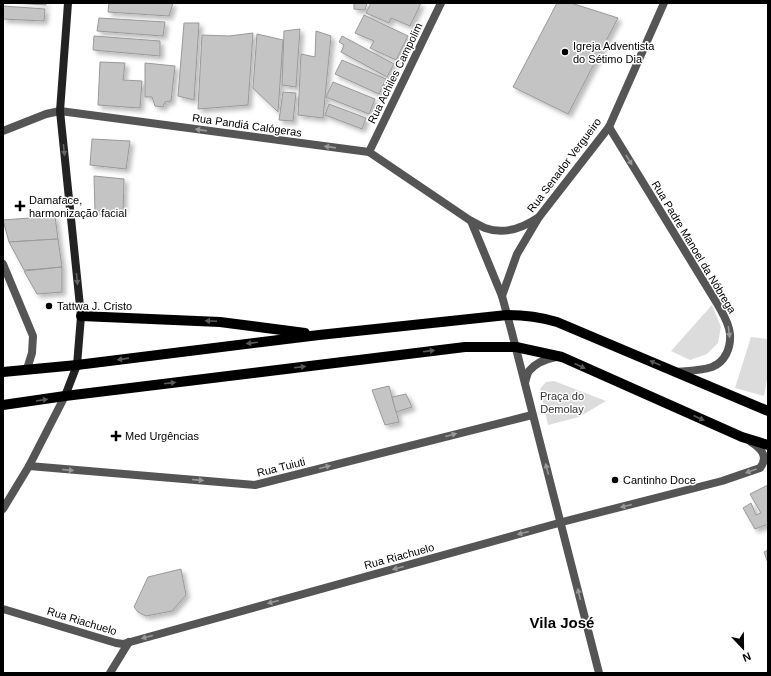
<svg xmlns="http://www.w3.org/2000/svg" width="771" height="676" font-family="Arial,sans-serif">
  <defs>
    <filter id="shadow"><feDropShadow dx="3.5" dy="3.5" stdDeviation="2" flood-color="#0004"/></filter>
  </defs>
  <rect width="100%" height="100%" fill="#fff"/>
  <g fill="#dcdcdc">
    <polygon points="712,305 721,327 718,343 707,354 690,360 671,351"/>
    <polygon points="751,337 768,339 768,374 764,396 735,388"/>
    <polygon points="554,381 606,401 579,417 548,425 540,389 546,382"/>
  </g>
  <g fill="#c4c4c4" stroke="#999" filter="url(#shadow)">
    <polygon points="15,3 46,3 46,5"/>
    <polygon points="109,3 173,3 169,16 108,12"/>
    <polygon points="354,3 367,3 365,10 354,9"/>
    <polygon points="371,3 421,3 410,26 391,18 389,23 366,13"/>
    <polygon points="557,3 571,3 618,18 568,114 513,87"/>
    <polygon points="3,6 45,9 44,21 3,19"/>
    <polygon points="364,15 408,36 396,60 370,48 374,41 355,33"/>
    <polygon points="99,18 165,22 163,36 97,31"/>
    <polygon points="184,23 199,23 194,100 178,96"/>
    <polygon points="300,29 296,87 282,85 284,31"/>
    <polygon points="316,31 331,36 323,118 298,115 301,54 315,57"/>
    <polygon points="253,33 248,105 198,109 202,35 229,36"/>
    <polygon points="257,34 283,40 278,112 253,88"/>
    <polygon points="94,36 160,41 160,56 93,50"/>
    <polygon points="342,36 394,64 387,77 341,52 344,45 339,42"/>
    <polygon points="342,60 386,79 379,94 335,74"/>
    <polygon points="100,62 125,63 123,80 142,81 140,108 98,105"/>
    <polygon points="145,63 175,66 171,101 165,102 163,107 155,106 152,97 145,97"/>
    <polygon points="333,82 375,99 369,114 326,97"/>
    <polygon points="283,92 296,93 293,121 279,120"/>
    <polygon points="329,104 366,118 362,129 325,115"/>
    <polygon points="92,139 130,141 126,169 90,165"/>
    <polygon points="94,176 124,179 123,211 95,211"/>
    <polygon points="55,216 58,239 9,242 3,220"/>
    <polygon points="58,239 62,267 40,269 24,270 9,242"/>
    <polygon points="62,267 62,292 37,294 24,271"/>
    <polygon points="389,386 399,422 385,425 372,390"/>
    <polygon points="406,394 412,407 396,412 392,397"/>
    <polygon points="768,485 768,524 755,529 743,508 751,503 756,515 761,513 750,494"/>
    <polygon points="768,550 768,563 764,552"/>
    <polygon points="181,569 186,595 172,611 146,616 138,612 134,607 148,577"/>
  </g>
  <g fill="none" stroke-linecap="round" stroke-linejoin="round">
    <g stroke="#555" stroke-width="8">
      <path d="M609,127l109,178c5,9 11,18 12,29 1,14 -5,28 -18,33 -12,4 -25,4 -37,5"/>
      <path d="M3,131l43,-17 14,-3 309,41 102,69c5,2 9,5 14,7 19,7 38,0 54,-11"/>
      <polyline points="369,152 441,3"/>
      <polyline points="471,221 502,296 512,333 599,673"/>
      <polyline points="3,264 33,336 32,353 27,369"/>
      <polyline points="502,296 517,254 539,217 609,127 664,3"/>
      <path d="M525,383c1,-4 2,-9 4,-12 7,-9 17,-12 27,-14"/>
      <polyline points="29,466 255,485 532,415"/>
      <polyline points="3,509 29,466 65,396"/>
      <path d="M3,609l113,34 7,1 443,-123 156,-40 38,-13c9,-11 1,-20 -9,-26"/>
      <polyline points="110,673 129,642"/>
    </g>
    <polyline stroke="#222" stroke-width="8" points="65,396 77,365 81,316 60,111 68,3"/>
    <g stroke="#000" stroke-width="10">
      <polyline points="81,316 220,322 305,333"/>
      <path d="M3,372l74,-7 242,-30 188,-20c17,0 33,2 50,7l211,89"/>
      <polyline points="3,405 65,396 465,347 516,347 562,357 742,437 768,445"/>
    </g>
  </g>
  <defs><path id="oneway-solid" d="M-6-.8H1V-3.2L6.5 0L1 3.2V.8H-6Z"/></defs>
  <g fill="#999">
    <use href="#oneway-solid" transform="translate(201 130) rotate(-172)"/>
    <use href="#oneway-solid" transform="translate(330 147) rotate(-172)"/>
    <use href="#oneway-solid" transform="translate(629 160) rotate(58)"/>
    <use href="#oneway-solid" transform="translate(729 332) rotate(83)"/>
    <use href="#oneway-solid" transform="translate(451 435) rotate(-15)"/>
    <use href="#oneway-solid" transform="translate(325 467) rotate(-14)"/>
    <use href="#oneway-solid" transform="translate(547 469) rotate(-105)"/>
    <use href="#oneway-solid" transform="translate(68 470) rotate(5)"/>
    <use href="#oneway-solid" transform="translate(751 471) rotate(160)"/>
    <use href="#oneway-solid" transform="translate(198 480) rotate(5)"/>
    <use href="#oneway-solid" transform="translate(626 506) rotate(166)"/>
    <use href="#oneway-solid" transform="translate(523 533) rotate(165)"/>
    <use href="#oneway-solid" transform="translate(398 568) rotate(165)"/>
    <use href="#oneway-solid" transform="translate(579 594) rotate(-104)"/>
    <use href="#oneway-solid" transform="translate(273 602) rotate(165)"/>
    <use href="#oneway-solid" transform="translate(147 637) rotate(165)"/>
  </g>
  <g fill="#646464">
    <use href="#oneway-solid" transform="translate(64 150) rotate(84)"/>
    <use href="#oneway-solid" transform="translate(77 279) rotate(84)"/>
  </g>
  <g fill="#595959">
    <use href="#oneway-solid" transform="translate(211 321) rotate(-177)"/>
    <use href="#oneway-solid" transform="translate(252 343) rotate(173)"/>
    <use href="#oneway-solid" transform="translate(429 351) rotate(-7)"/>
    <use href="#oneway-solid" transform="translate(123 359) rotate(172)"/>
    <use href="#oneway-solid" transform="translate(655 363) rotate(-157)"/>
    <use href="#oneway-solid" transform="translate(580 366) rotate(24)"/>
    <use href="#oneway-solid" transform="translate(300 367) rotate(-7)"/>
    <use href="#oneway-solid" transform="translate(170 383) rotate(-7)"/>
    <use href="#oneway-solid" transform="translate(42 400) rotate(-9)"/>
    <use href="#oneway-solid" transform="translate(699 418) rotate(24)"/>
  </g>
  <g fill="#000" stroke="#fff" stroke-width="1.5">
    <circle cx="565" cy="52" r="4"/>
    <path d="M18 200h4v4h4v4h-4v4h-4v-4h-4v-4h4z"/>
    <circle cx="49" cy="306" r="4"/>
    <path d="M114 430h4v4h4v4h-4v4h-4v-4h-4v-4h4z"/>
    <circle cx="615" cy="480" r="4"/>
  </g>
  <g text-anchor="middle" stroke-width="3" stroke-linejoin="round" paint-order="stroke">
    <g font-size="11" fill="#000" stroke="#fff" text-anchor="start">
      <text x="573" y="50">Igreja Adventista<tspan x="573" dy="13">do Sétimo Dia</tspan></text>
      <text x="29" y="204">Damaface,<tspan x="29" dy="13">harmonização facial</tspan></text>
      <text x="57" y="310">Tattwa J. Cristo</text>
      <text x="125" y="440">Med Urgências</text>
      <text x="623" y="484">Cantinho Doce</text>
    </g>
    <g font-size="11" fill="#000" stroke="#fff">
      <text transform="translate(395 73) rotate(-64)" y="4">Rua Achiles Campolim</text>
      <text transform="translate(247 125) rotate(8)" y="4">Rua Pandiá Calógeras</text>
      <text transform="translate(564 165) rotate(-53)" y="4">Rua Senador Vergueiro</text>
      <text transform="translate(694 247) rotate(59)" y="4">Rua Padre Manoel da Nóbrega</text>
      <text transform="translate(281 467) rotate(-14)" y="4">Rua Tuiuti</text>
      <text transform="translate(399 556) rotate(-15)" y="4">Rua Riachuelo</text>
      <text transform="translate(82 621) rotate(17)" y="4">Rua Riachuelo</text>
    </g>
    <g font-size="11" fill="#333" stroke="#fff">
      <text x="562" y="400">Praça do<tspan x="562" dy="13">Demolay</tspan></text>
    </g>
    <g font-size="15" font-weight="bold" fill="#000" stroke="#fff">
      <text x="562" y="628">Vila José</text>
    </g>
  </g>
  <rect width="771" height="676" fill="none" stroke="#000000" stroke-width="8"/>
  <g transform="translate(743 648) rotate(158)" stroke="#ffffff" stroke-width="3" paint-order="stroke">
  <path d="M0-3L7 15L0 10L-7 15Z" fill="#000000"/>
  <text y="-6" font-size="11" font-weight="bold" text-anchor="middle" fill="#000000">N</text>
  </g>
</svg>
